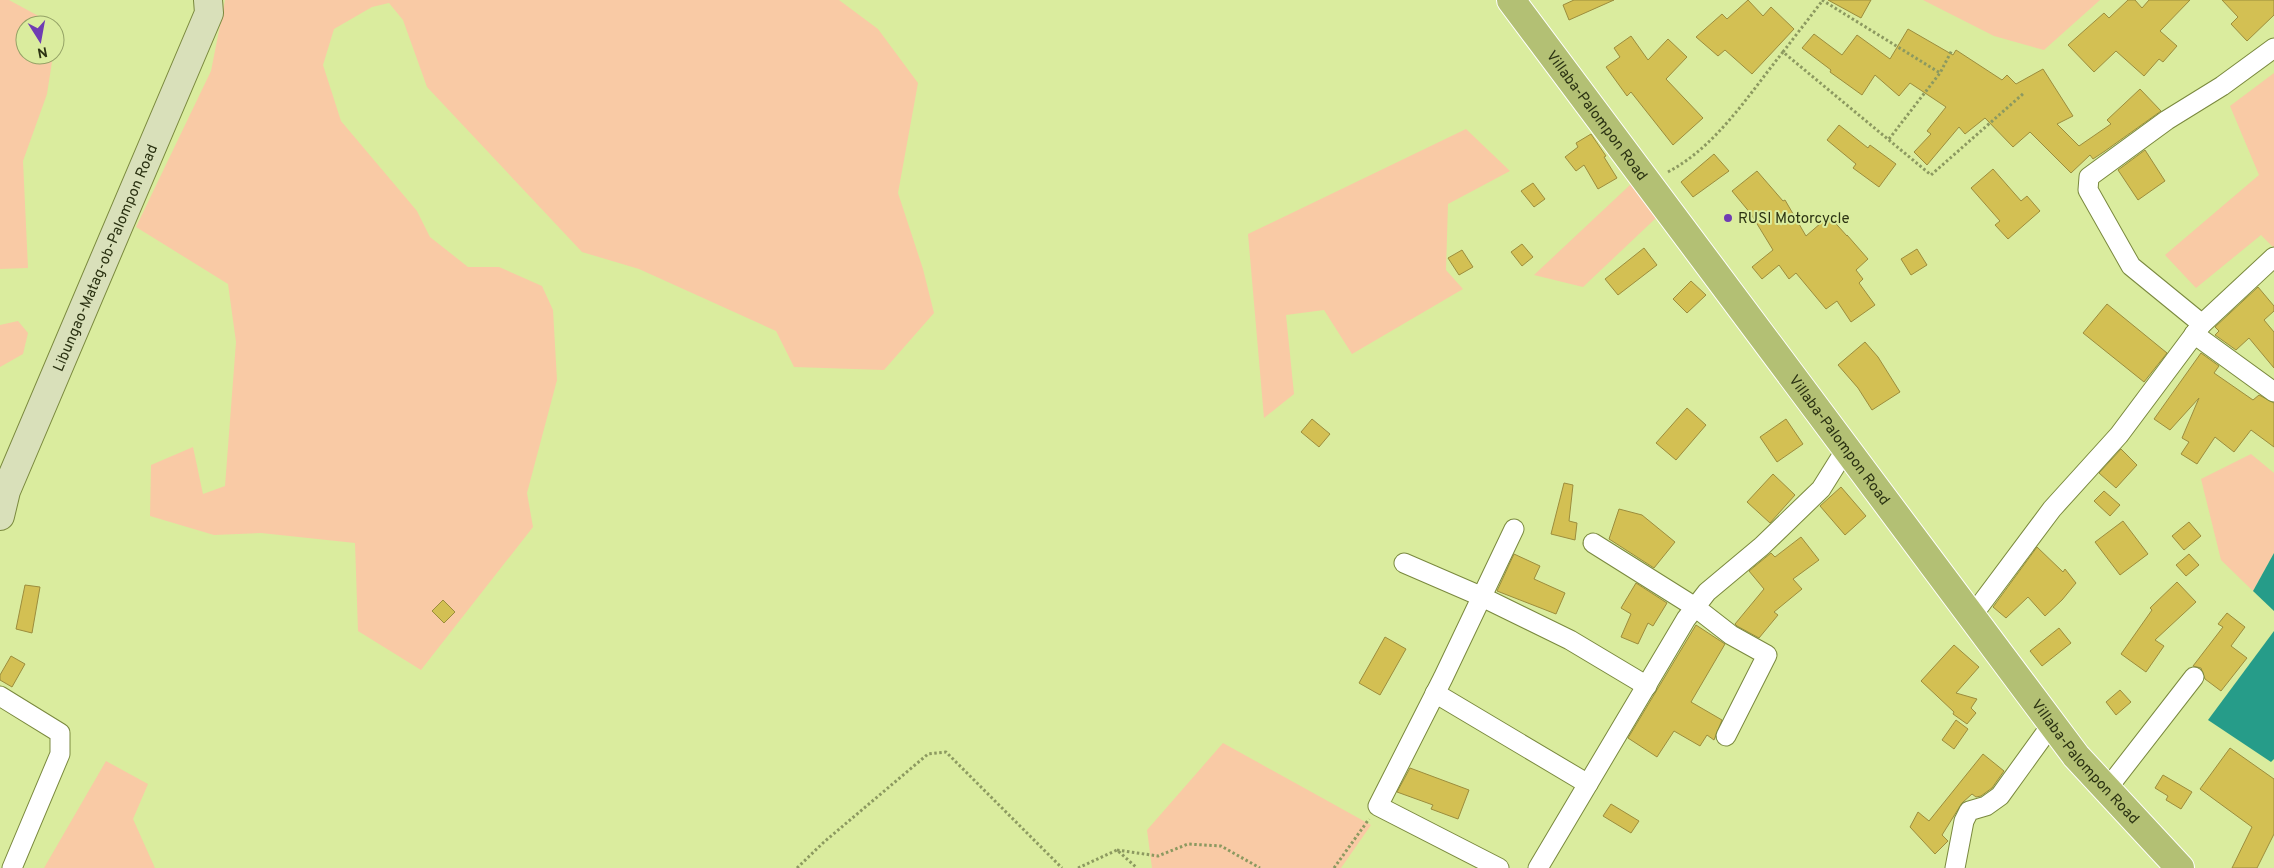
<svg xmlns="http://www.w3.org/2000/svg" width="2274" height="868" font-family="Overpass,sans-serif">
  <rect width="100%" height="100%" fill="#daec9e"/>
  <g fill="#f9caa5">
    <polygon points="0,0 9,0 55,25 25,25 25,55 53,55 47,94 23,161 28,268 0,269"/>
    <polygon points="225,0 839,0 878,29 918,83 898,193 923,269 934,313 884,370 794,367 776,331 639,269 582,252 427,87 403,20 389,3 372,7 334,29 323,65 341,121 417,211 430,237 468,267 499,267 542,286 553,310 557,380 527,493 533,527 421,670 358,631 355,543 261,533 214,535 150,516 151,465 193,447 203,494 225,486 236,342 228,284 136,227 211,71"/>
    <polygon points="1923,0 2100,0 2044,50 1994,36"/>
    <polygon points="2274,73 2274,246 2273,247 2261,235 2196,288 2165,255 2259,175 2230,106"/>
    <polygon points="1466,129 1510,171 1448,204 1446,270 1463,289 1352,354 1324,310 1286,315 1294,394 1264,418 1248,234"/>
    <polygon points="1631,184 1657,217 1583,287 1534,275"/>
    <polygon points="18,321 28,333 23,354 0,367 0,325"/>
    <polygon points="2251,454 2274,473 2274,553 2253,591 2221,560 2201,479"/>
    <polygon points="1223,743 1371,825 1341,868 1152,868 1147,830"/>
    <polygon points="106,761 148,784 133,819 155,868 44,868"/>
  </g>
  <g fill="#269c89">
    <polygon points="2274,553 2274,611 2253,591"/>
    <polygon points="2274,631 2274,759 2271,762 2208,720"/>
  </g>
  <g fill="#d3c053" stroke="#9c8d3d">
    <polygon points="1574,0 1614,0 1569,20 1563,5"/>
    <polygon points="1748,0 1763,16 1771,7 1794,29 1752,74 1725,50 1718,56 1696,37 1722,14 1727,19"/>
    <polygon points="1828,0 1871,0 1861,18"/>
    <polygon points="2128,0 2135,0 2142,8 2149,0 2190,0 2160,31 2177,46 2163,62 2159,59 2144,76 2116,51 2094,72 2068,45 2104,13 2109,18"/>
    <polygon points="2222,0 2274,0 2274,15 2247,41 2231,24 2238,17"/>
    <polygon points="1908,29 1953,55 1956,50 2002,80 2007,75 2016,84 2043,69 2073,116 2057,124 2079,146 2111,124 2107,120 2140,89 2161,111 2105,151 2093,159 2090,155 2071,173 2030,132 2013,147 1985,118 1965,134 1959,127 1927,165 1914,152 1931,134 1927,131 1946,107 1910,83 1899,96 1875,75 1862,95 1830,72 1831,70 1802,48 1814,34 1842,55 1857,35 1890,59"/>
    <polygon points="1631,36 1648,60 1668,39 1687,57 1666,79 1703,118 1673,145 1631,92 1627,96 1606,67 1620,57 1614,48"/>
    <polygon points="1839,125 1868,148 1870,145 1896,164 1879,187 1853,168 1856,164 1827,140"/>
    <polygon points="1591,134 1606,156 1604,157 1617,178 1598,189 1584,165 1576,171 1565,157 1578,147 1576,143"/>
    <polygon points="2145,150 2165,181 2138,200 2118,170"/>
    <polygon points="1714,154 1729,171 1693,197 1681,182"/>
    <polygon points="1993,169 2021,201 2027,196 2040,211 2008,239 1995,225 2000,221 1971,188"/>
    <polygon points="1757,171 1783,201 1785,200 1806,236 1829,216 1847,236 1847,235 1868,259 1856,270 1863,279 1859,283 1875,305 1851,322 1837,301 1826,309 1796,273 1789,279 1779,265 1762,279 1752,267 1773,250 1751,214 1732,191"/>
    <polygon points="1533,183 1545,199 1534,207 1521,191"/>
    <polygon points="1522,244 1533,257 1522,266 1511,252"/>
    <polygon points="1644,248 1657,265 1618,295 1605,279"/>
    <polygon points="1917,249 1927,265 1911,275 1901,259"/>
    <polygon points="1462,250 1473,267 1459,275 1448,258"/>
    <polygon points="1691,281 1706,295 1687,313 1673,299"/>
    <polygon points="2258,287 2274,306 2274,311 2264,320 2274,332 2274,368 2249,338 2236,350 2215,335 2219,331 2215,327"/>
    <polygon points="2107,304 2167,353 2144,382 2083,333"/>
    <polygon points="1865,342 1878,357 1900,392 1872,410 1858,388 1838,365"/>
    <polygon points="2201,353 2219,366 2214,373 2253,400 2259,395 2274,403 2274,447 2251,430 2234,452 2215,437 2197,464 2181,454 2189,442 2182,438 2199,398 2170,430 2154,419"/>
    <polygon points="1687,408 1706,425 1676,460 1656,443"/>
    <polygon points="1312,419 1330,434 1319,447 1301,432"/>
    <polygon points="1786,419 1803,444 1777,462 1760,437"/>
    <polygon points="2121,449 2137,465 2116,488 2099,473"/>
    <polygon points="1773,474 1795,495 1770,523 1747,502"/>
    <polygon points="1564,483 1573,485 1569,521 1577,523 1575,540 1551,534"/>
    <polygon points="1841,487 1866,516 1845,535 1820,506"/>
    <polygon points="2104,491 2120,505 2110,516 2094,501"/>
    <polygon points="1619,509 1642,515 1675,542 1654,568 1609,539"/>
    <polygon points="2123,521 2148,554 2120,575 2095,542"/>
    <polygon points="2189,522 2201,536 2184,550 2172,536"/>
    <polygon points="1801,537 1819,560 1793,579 1802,589 1774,612 1778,615 1759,638 1737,626 1735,624 1764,589 1749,571 1771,553 1775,557"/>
    <polygon points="2037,547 2063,572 2065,569 2076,583 2062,600 2045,616 2028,597 2006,618 1993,607"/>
    <polygon points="1514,554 1540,566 1534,579 1565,593 1556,614 1497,591"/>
    <polygon points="2189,554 2199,565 2186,576 2176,565"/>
    <polygon points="2177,582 2196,602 2155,640 2164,646 2146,672 2121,654 2152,610 2150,608"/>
    <polygon points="1636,583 1667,603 1653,626 1648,623 1638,644 1621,637 1631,614 1621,608"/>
    <polygon points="25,585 40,587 32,633 16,629"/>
    <polygon points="443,600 455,612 444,623 432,611"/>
    <polygon points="2227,613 2245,627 2231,646 2247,658 2221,691 2205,679 2201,668 2193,666 2223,627 2218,624"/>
    <polygon points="1696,625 1725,644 1691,702 1722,720 1714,740 1707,735 1700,746 1674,731 1657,757 1628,738"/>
    <polygon points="2059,628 2071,643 2042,666 2030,651"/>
    <polygon points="1385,637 1406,649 1380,695 1359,683"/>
    <polygon points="1954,645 1979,667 1956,693 1977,699 1971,708 1976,713 1967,724 1953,714 1954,712 1921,681"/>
    <polygon points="11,656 25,664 12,687 0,680 0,675"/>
    <polygon points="2120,690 2131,702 2116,715 2106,702"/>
    <polygon points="1956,720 1968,729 1954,749 1942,740"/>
    <polygon points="2230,748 2274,779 2274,834 2257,868 2232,868 2252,827 2200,789"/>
    <polygon points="1983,754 2004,771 1992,788 1981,796 1976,797 1972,794 1962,803 1942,835 1948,841 1935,854 1910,827 1918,812 1929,821"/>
    <polygon points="1410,768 1469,790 1458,819 1431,809 1433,805 1397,792"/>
    <polygon points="2163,775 2192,792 2181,809 2166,800 2168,796 2155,788"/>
    <polygon points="1611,804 1639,821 1631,833 1603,816"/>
  </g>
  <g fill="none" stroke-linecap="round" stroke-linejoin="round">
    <g stroke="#7a893e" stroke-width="21">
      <g id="minor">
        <polyline points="2202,324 2131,266 2088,190 2089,177 2167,120 2222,86 2274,48"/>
        <polyline points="2194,334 2274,392"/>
        <polyline points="1593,543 1695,607 1731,635 1767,655 1726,736"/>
        <polyline points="1404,563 1478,595 1570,640 1647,686"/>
        <polyline points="1972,616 2052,509 2119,435 2202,324 2274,257"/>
        <polyline points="1435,693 1588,784"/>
        <polyline points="0,696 60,733 60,754 12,868"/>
        <polyline points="2107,789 2194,677"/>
        <polyline points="1499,868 1378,806 1443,678 1514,529"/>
        <polyline points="1538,868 1686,619 1707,592 1762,546 1821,489 1846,449"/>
        <polyline points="1955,868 1964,821 1969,811 1986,806 2000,796 2052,724"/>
      </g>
    </g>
    <g stroke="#7a893e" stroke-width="30">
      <g id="secondary">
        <path id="s1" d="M0,516l6,-25 203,-478 -1,-13"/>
      </g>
    </g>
    <g stroke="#fff" stroke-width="30">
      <g id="primary">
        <path id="s2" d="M1511,0l565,756 104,112"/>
      </g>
    </g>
    <g stroke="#8c9960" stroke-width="3" stroke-dasharray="2.5 2.5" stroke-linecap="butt">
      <polyline points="1822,0 1940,73"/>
      <polyline points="1783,52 1823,0"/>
      <polyline points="1889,139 1940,73 1952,50"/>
      <path d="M1668,172c49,-26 81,-78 115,-120l148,123 93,-82"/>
      <polyline points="1117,850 1158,856 1188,844 1221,846 1260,868"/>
      <polyline points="797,868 824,842 928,754 946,752 1062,868"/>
      <polyline points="1078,868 1117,850 1137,868"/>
      <polyline points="1334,868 1369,819"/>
    </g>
    <use href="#minor" stroke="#fff" stroke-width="19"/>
    <use href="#secondary" stroke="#d9e0ba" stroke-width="28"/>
    <use href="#primary" stroke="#b3c074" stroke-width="28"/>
  </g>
  <circle fill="#6f3cb3" stroke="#daec9e" stroke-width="2" cx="1728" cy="218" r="5"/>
  <g text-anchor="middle" stroke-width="4" stroke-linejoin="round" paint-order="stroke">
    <g font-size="15" fill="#2c3313" stroke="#daec9e">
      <text dy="5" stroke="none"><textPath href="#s2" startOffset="144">Villaba-Palompon Road</textPath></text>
      <text dy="5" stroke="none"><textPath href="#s1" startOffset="279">Libungao-Matag-ob-Palompon Road</textPath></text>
      <text dy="5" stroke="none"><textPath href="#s2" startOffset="549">Villaba-Palompon Road</textPath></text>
      <text dy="5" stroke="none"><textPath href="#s2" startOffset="954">Villaba-Palompon Road</textPath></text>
    </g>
    <g font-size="15" fill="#2c3313" stroke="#daec9e" text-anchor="start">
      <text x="1738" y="223">RUSI Motorcycle</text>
    </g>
  </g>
  <g transform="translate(40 40) rotate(169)"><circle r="24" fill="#daec9e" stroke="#94a266"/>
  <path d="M0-4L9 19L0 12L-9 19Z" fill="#6f3cb3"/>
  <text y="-8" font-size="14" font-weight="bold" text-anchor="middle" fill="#2c3313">N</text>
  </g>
</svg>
